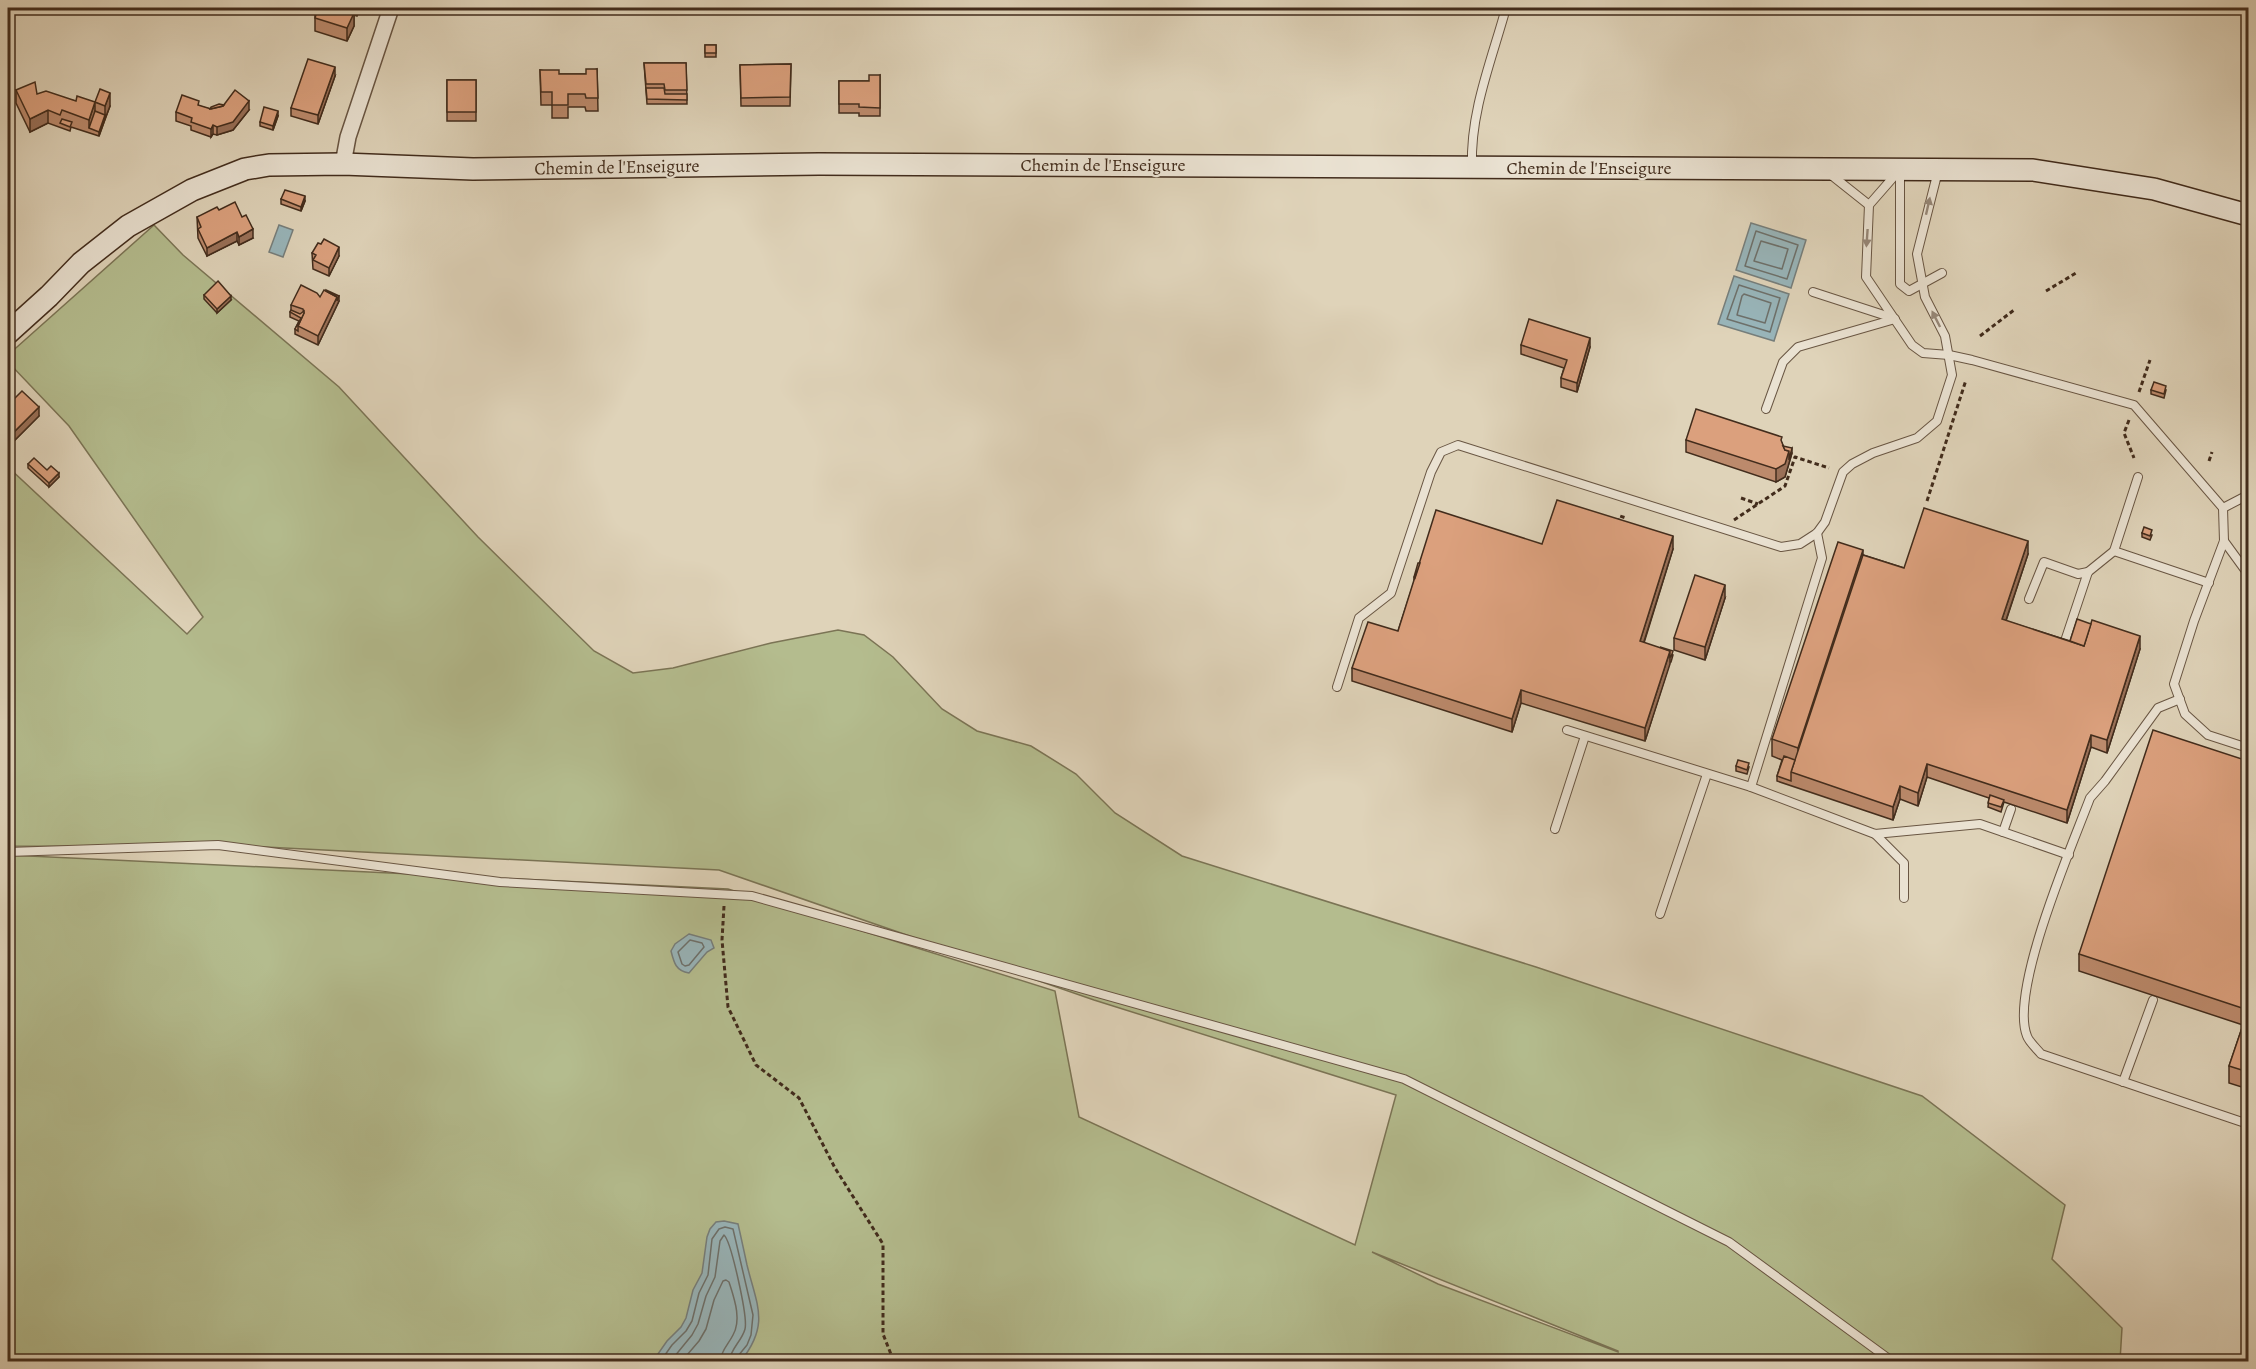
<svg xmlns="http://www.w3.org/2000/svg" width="2256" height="1369" font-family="Alegreya,serif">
  <rect width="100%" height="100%" fill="#dfd3b9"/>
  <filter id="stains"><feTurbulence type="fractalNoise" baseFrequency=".00333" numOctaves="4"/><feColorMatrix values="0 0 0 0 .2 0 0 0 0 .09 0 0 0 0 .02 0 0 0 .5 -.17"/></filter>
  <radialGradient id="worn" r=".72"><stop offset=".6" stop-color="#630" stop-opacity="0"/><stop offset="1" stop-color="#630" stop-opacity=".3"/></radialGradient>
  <path fill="#b4bc8e" stroke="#7b7455" stroke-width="1.5" fill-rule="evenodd" d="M154,225l29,30 156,132 139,150 116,114 39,22 40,-5 98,-25 67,-13 26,5 29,22 49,52 35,22 54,15 45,28 39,39 67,43 354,111 386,129 143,109 -13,54 70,69 -2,33h-2112v-506l720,34 327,102 24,126 276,128 41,-150 -302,-95 -375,-130 -454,-23 -257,-1v-379l179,167 16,-17 -134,-191 -61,-64v-7zM1372,1252l246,99v1l-180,-68z"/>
  <g fill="#98b5ba" stroke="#767e7b" stroke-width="1.5">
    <polygon points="1751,223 1806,240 1791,288 1736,270"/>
    <polygon points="279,225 293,230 283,257 269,252"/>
    <polygon points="1734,276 1789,294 1774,341 1718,324"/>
    <path d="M689,934l22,6 3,8 -7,4 -18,21c-13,-2 -15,-10 -18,-22l4,-7z"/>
    <path d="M724,1221l14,3c3,13 6,27 9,41 10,41 23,59 -6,96h-88l14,-20 14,-14 5,-9 7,-28 9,-17 5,-36 3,-8 6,-7z"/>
  </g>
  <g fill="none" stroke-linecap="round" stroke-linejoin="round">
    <g stroke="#6d706b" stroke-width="1.5">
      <polygon points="1756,231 1798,245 1787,279 1745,266"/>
      <polygon points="1761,241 1788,249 1782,269 1754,261"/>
      <polygon points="1739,285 1780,298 1770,332 1727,319"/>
      <polygon points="1744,294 1771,303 1765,323 1737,315 1742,296"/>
      <polygon points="690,940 702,943 704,947 689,965 685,966 682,964 678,952"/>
      <polyline points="660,1362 672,1345 686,1331 692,1321 699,1293 708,1275 712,1239 719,1229 725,1227 733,1229 753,1315 751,1335 747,1345 738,1356 737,1362"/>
      <path d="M670,1362l22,-27 6,-11 8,-28 9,-19 5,-36 4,-6c7,6 24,82 21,94 -3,12 -15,20 -16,33"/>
      <path d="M681,1362l18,-21 7,-12 8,-29 9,-19 3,-1 3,2c5,16 13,37 4,53 -5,10 -12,15 -13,27"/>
    </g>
    <g stroke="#695643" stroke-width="10">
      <g id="lane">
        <path d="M1472,166c-2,-54 20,-107 34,-158"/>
        <polyline points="1900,171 1900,284 1909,291 1942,273"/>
        <polyline points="1897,173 1869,205 1866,277 1912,345 1923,353 1949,355 1972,360 2134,405 2223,508 2224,541 2194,621 2174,684 2185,714 2208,735 2248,748"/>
        <polyline points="1830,174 1869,205"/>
        <polyline points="1813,292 1893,318"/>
        <polyline points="1766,409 1783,362 1798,347 1895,319"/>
        <polyline points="2138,477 2114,551 2209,583"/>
        <polyline points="2223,508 2248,495"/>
        <polyline points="2224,541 2248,574"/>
        <polyline points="2029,599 2044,562 2078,574 2088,572"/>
        <polyline points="2063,647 2088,572 2114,551"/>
        <polyline points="1337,687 1359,618 1391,593 1431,472 1441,452 1458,445 1781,547 1800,544 1817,533 1825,522 1843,472 1852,464 1873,453 1917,438 1937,421 1952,375 1945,336 1925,297 1917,254 1938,171"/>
        <path d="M2180,699l-22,9 -53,73 -15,17c-18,48 -81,193 -63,238 2,6 10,13 14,18l207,70"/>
        <polyline points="1567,730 1751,787 1875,834 1980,824 2069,855"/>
        <polyline points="1751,787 1822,558 1817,533"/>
        <polyline points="1555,829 1585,736"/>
        <polyline points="2003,832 2011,809"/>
        <polyline points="1875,834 1904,863 1904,898"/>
        <polyline points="8,852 218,845 500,882 752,896 1404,1079 1729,1242 1893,1362"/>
        <polyline points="1660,914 1707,774"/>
        <polyline points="2123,1082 2153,1000"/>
      </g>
    </g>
    <g stroke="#695643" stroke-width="18">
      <polyline id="street" points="343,164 348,137 391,8"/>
    </g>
    <g stroke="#422c1c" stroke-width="24">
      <polyline id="secondary" points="8,333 49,296 81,263 128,226 192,190 245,169 269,165 343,164 473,169 819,164 2033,170 2154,189 2248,215"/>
    </g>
    <g stroke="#422c1c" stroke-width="3" stroke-dasharray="4.5 3" stroke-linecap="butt">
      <polyline points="2046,291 2076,273"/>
      <polyline points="1980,336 2014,310"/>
      <polyline points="2139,392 2150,360"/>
      <polyline points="2129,420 2124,433 2134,458"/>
      <polyline points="2209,461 2212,452"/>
      <polyline points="1741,498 1758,504"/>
      <polyline points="1927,501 1966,380"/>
      <polyline points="1734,520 1785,486 1795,457 1829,468"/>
      <polyline points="1618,523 1620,516 1626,518"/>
      <polyline points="724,906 722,940 728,1007 756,1065 799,1098 835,1168 883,1244 883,1334 894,1362"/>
    </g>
    <use href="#lane" stroke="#eae2d2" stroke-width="8"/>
    <use href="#street" stroke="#eae2d2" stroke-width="15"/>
    <use href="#secondary" stroke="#eae2d2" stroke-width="21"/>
  </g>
  <g fill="#bc8a6c" stroke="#422c1c" stroke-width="1.5">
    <polygon points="316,8 360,8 357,16 354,15 354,26 347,41 315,31 315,10"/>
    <rect x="705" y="45" width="11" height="12"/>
    <polygon points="644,63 686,63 687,104 647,104"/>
    <polygon points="791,64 790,106 741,106 740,65"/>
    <polygon points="597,69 598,111 586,111 585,107 568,107 568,118 552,118 552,105 541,105 540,70 559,74 586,74"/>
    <polygon points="880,75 880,116 859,116 859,113 839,113 839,81 869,81"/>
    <polygon points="335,76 318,124 291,116 291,108"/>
    <rect x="447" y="80" width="29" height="41"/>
    <polygon points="16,90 76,101 95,102 110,106 99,136 71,127 70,131 48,123 30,132 16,103"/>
    <polygon points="199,106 210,109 249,110 233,130 217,135 213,134 211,137 191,130 191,126 176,121 176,112"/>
    <polygon points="278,116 273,130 260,126 260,122"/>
    <polygon points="281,199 305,201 301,211 281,204"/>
    <polygon points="219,210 253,238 239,245 237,241 207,256 198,238 197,217"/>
    <polygon points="312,253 339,256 329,276 313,269"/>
    <polygon points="204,295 231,300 217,313 204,299"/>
    <polygon points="320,297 339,301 318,345 295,334 295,329 299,321 290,317 290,312 291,310 291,305"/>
    <polygon points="1521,345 1590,347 1577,392 1561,387 1561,378 1564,368 1521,354"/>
    <polygon points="2151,390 2166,390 2164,398 2151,394"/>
    <polygon points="13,400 39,416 10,445 8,442 8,401"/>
    <polygon points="1686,440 1782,443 1783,446 1792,453 1785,477 1776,482 1686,452"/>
    <polygon points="28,464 47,470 59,477 49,487 28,468"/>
    <polygon points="2142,533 2152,535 2150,540 2142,537"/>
    <polygon points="1542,544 1673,549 1644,643 1673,655 1671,662 1670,662 1645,741 1521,703 1512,732 1352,681 1352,668 1398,631 1414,582 1414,577"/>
    <polygon points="2028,554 2006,621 2070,641 2140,649 2107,753 2091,747 2067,823 2004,802 2001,812 1988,807 1989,798 1927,777 1918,806 1900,799 1893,820 1777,781 1777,776 1782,760 1772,756 1772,739 1863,555 1904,568"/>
    <polygon points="1725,598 1705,660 1674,650 1674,638"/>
    <polygon points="2248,761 2248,1089 2229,1083 2229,1066 2243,1025 2079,971 2079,954"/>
    <polygon points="1736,766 1749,767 1747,774 1736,771"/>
  </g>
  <g fill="#997058" stroke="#422c1c" stroke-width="1.5">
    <polygon points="352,8 354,8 354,26 347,41 347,28"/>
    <polygon points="335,67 335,76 318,124 318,115"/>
    <polygon points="110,93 110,106 105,119 105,106"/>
    <polygon points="249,101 249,110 233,130 217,135 217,127"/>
    <polygon points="95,102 95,115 89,128 89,120"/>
    <polygon points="48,110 48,123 30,132 30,119"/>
    <polygon points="278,111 278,116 273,130 273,126"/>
    <polygon points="105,115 105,119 99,136 99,132"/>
    <polygon points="213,125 213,134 211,137 211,129"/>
    <polygon points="305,196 305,201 301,211 301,207"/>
    <polygon points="253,229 253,238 239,245 239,237"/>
    <polygon points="237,232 237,241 207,256 207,248"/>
    <polygon points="339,247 339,256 329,276 329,268"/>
    <polygon points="231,296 231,300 217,313 217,309"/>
    <polygon points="339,296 339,301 318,345 318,336 337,297"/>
    <polygon points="1590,338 1590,347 1577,392 1577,383"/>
    <polygon points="39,407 39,416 10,445 10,436"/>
    <polygon points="1792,448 1792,453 1785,477 1776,482 1776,469 1789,451"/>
    <polygon points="59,473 59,477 49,487 49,483"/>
    <polygon points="1673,536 1673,549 1640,654 1640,641"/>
    <polygon points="2028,541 2028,554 2002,632 2002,619"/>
    <polygon points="1863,550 1863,568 1798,765 1798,748"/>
    <polygon points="1725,585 1725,598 1705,660 1705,647"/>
    <polygon points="2140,636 2140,649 2107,753 2107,740"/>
    <polygon points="1670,651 1670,664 1645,741 1645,728"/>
    <polygon points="1521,690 1521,703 1512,732 1512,719"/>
    <polygon points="2091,735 2091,747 2067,823 2067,810"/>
    <polygon points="1927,764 1927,777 1918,806 1918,793"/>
    <polygon points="1900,786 1900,799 1893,820 1893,807"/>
  </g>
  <g fill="#dba07d" stroke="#422c1c" stroke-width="1.5">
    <polygon points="316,8 354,8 352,12 354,13 347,28 315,18 317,11 315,10"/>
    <rect x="705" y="45" width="11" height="8"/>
    <polygon points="308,59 335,67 318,115 291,108"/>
    <polygon points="644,63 686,63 687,90 665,90 664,84 646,84"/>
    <polygon points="791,64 790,97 741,98 740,65"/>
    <polygon points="586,69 597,69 598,98 586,98 585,94 568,94 568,105 552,105 552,92 541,92 540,70 559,70 559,74 586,74"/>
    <polygon points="869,75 880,75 880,108 859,107 859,104 839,104 839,81 869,81"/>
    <rect x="447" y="80" width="29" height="32"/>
    <polygon points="35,82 37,94 46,91 76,101 77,96 95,102 89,120 62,110 60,115 48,110 30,119 16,90"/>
    <polygon points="646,88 664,88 665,94 687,94 687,100 647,99"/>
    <polygon points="100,89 110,93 105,106 95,102"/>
    <polygon points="235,90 249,101 233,122 217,127 213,125 211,129 191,122 192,118 176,112 182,95 199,101 198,105 211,109 223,106"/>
    <polygon points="219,104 224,105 223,106 210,109 211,107"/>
    <polygon points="264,107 278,111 273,126 260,122"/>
    <polygon points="95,111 105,115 99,132 89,128"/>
    <polygon points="62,119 72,122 70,127 60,123"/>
    <polygon points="285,190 305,196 301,207 281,199"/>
    <polygon points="235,202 242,217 246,215 253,229 239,237 237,232 207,248 198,229 201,227 197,217 217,207 219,210"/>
    <polygon points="324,239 339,247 329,268 313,260 316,255 312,253 318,243 321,244"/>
    <polygon points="218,281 231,296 217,309 204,295"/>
    <polygon points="301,285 317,293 320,297 324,290 337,297 318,336 298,326 304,313 303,309 291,305"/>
    <polygon points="326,290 339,296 337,301 337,297 326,291"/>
    <polygon points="291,310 300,314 304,311 304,313 298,326 298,331 295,329 301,318 290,312"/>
    <polygon points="1529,319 1590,338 1577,383 1561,378 1567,360 1521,345"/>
    <polygon points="2154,382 2166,386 2164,394 2151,390"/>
    <polygon points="22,391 39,407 10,436 8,434 8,401 11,398 13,400"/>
    <polygon points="1696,409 1782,437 1781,440 1785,450 1789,451 1785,464 1776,469 1686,440"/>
    <polygon points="1783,446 1792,448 1789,460 1789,451 1785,450"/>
    <polygon points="34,458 47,470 51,466 59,473 49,483 28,464"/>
    <polygon points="1557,500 1673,536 1640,641 1670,651 1645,728 1521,690 1512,719 1352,668 1368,622 1398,631 1436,510 1542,544"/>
    <polygon points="1924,508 2028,541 2002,619 2084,646 2092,620 2140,636 2107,740 2091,735 2067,810 1927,764 1918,793 1900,786 1893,807 1791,772 1863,555 1904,568"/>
    <polygon points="2144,527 2152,530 2150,536 2142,533"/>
    <polygon points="1838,542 1863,550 1798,748 1772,739"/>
    <polygon points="1418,563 1420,563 1415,578 1414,577"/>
    <polygon points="1695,575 1725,585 1705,647 1674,638"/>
    <polygon points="2077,619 2091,624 2084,646 2070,641"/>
    <polygon points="1660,647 1673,651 1671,657 1670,657 1670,651"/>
    <polygon points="2153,730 2248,761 2248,1072 2229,1066 2248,1010 2079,954"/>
    <polygon points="1784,756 1795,760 1791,772 1791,781 1777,776"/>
    <polygon points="1738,760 1749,763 1747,770 1736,766"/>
    <polygon points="1990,795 2004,800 2001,807 1988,803"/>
  </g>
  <defs><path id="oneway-solid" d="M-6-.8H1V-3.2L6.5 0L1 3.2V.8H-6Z" transform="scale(1.5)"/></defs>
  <g fill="#968777">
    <use href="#oneway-solid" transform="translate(1928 206) rotate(-77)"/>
    <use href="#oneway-solid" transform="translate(1867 238) rotate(94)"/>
    <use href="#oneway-solid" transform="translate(1936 319) rotate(-117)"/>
  </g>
  <g text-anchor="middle" stroke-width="4.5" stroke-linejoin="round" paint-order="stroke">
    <g font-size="18" fill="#422c1c" stroke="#eae2d2">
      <text x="1103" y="171">Chemin de l'Enseigure</text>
      <text transform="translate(617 167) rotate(-1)" y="6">Chemin de l'Enseigure</text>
      <text x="1589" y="174">Chemin de l'Enseigure</text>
    </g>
  </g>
  <rect width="2256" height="1369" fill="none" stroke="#dfd3b9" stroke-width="30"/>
  <rect x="9" y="9" width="2238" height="1351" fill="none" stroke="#422c1c" stroke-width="3"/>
  <rect x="15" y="15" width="2226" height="1339" fill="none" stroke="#422c1c" stroke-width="1.5"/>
  <rect width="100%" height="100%" filter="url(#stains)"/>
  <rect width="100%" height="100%" fill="url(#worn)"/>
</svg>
